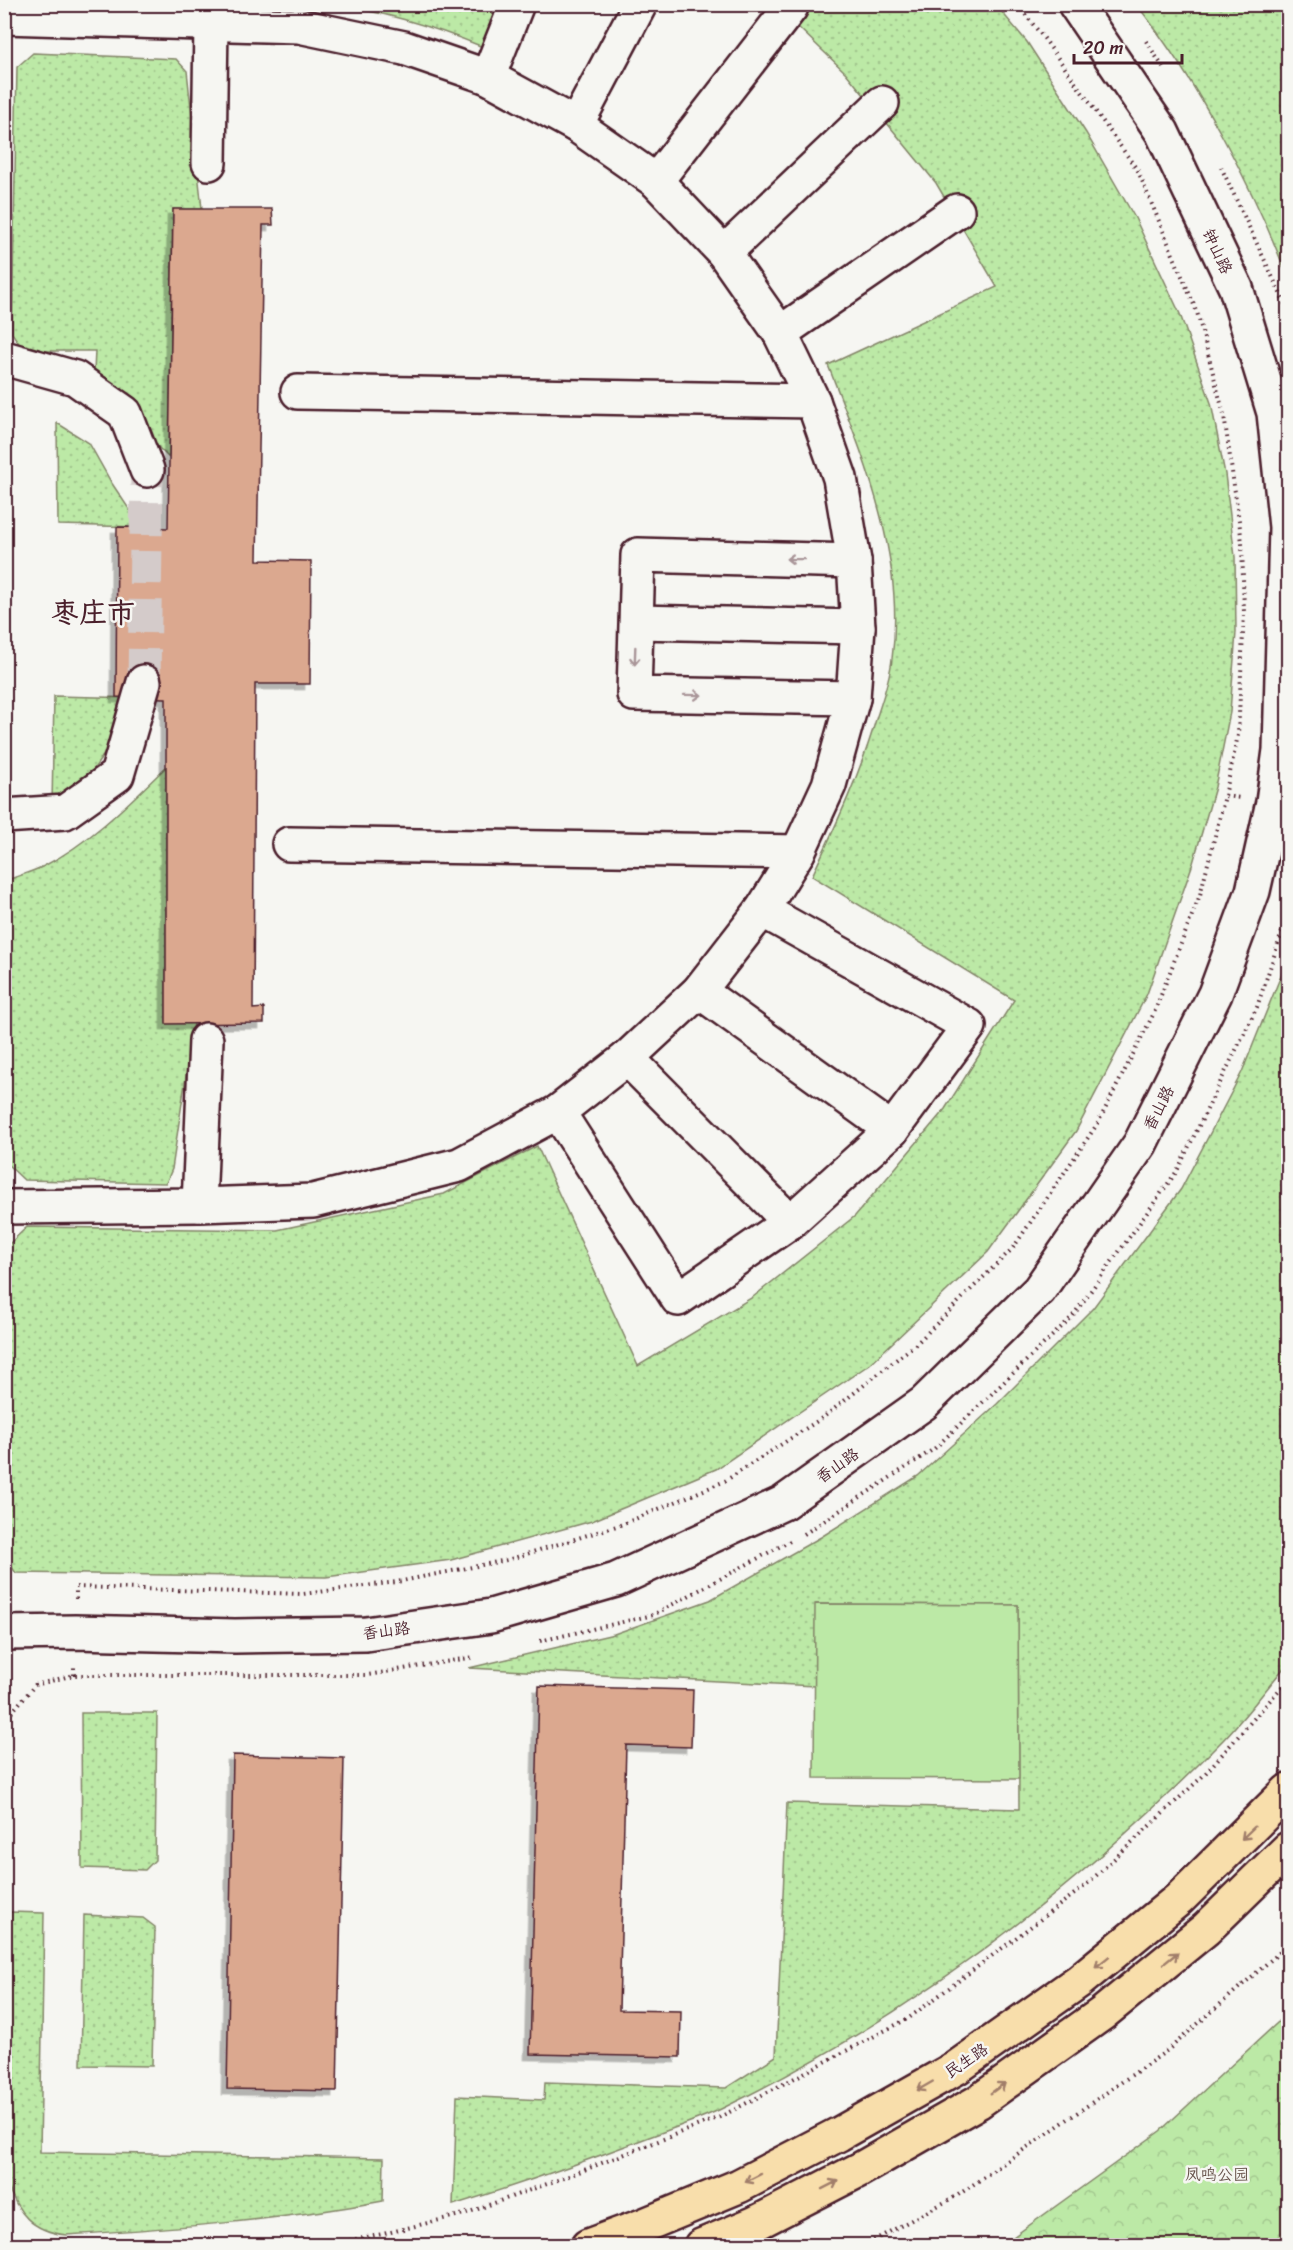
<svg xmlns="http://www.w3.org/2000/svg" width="1293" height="2250" font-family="Sriracha,'LXGW WenKai TC',sans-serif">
  <defs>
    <pattern id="park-crowns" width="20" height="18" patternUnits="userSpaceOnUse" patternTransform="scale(1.5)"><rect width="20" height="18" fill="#bce9a6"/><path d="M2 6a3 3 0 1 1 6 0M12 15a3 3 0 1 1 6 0" fill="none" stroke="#a3c78f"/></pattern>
    <pattern id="garden-dots" width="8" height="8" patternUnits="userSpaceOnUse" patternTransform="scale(1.5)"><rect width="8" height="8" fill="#bce9a6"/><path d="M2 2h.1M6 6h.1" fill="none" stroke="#a3c78f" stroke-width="1.8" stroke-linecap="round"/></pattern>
    <filter id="shadow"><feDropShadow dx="-5.5" dy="5.5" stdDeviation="0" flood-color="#0004"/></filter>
  </defs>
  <rect width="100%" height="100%" fill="#f6f6f2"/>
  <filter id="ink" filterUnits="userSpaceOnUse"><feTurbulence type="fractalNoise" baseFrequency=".0167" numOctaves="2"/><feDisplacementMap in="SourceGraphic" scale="12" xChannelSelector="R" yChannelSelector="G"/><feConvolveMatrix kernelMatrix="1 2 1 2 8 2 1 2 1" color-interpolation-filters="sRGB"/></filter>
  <g filter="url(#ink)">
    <polygon fill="url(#park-crowns)" stroke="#838468" stroke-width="1.5" points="1288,2013 1288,2245 1002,2245 1160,2131"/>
    <g fill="url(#garden-dots)" stroke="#838468" stroke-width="1.5">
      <path d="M332,5h169l-18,42c-49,-20 -98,-36 -151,-42z"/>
      <path d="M775,5h221l31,37 59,91 49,85 45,96 31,89 14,71 10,83 1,75 -6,80 -15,75 -22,76 -46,131 -71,137 -88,121 -118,112 -154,105 -124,52 -141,39 -125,17 -310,-4 -11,-15 -1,-184 4,-129 19,-18 250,3 167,-36 93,-48 101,220 115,-69 102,-81 90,-107 69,-109 -202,-124c25,-53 49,-104 65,-160 6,-18 13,-38 15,-57 14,-102 -28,-201 -64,-294l169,-78 -61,-104 -90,-110z"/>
      <path d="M1137,5h151v273c-36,-93 -89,-194 -151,-273z"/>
      <polygon points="33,53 176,59 187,71 202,209 173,209 169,458 124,413 93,392 95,351 24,351 12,333 17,67"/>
      <polygon points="57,423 89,443 111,482 141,527 58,525"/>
      <polygon points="54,696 138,698 107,750 86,780 52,805"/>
      <path d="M166,767v256h28l-22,146 -6,14 -142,-3 -17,-16 3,-285c11,-4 24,-8 34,-13 47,-24 85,-63 122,-99z"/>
      <path d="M1288,958v705c-21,25 -42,53 -65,77 -146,149 -314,278 -502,369 -27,13 -57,22 -85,33 -61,23 -121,44 -183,63l4,-109 87,4 1,-18 181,6 50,-32 11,-253 232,6 -1,-204 -202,-1 -1,82 -346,-18 145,-34 96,-34 111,-63 97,-61 79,-72 96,-96 88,-119 61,-117z"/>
      <polygon points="81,1713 157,1713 155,1860 145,1870 82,1868"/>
      <path d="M10,1912l34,1 -4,239 344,6 -1,43c-105,20 -211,27 -317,34 -35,-4 -48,-22 -60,-53z"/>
      <polygon points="84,1915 143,1918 155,1927 152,2066 81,2065"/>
    </g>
    <polygon fill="#bce9a6" stroke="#838468" stroke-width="1.5" points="815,1604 1018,1605 1019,1779 814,1778"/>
    <g fill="#dba88f" stroke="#4a1f2b" stroke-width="1.5" filter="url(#shadow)">
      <polygon points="173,209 272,209 273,225 263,225 257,560 311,561 310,684 255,684 253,1009 264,1008 264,1023 166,1024 166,698 116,697 117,527 168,528"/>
      <polygon points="539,1686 693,1690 691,1747 626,1745 619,2010 681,2011 680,2057 530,2054"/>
      <polygon points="233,1755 344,1758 337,2091 227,2089"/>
    </g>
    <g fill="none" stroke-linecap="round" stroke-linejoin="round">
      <polyline stroke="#d4cbca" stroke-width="33" stroke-dasharray="33 16" stroke-linecap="butt" points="144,682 147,470"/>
      <g stroke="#4a1f2b" stroke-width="38">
        <g id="minor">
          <polyline points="4,17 299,26 404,48 488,77 576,125 656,181 724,253 780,333 813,401 840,478 854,561 858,627 853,698 829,785 798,852 762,910 699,991 627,1058 558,1112 459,1165 313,1201 199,1205 4,1207"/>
          <polyline points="488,77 517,4"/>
          <polyline points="576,125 640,4"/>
          <polyline points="209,163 211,23"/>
          <polyline points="656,181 791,7"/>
          <polyline points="724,253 882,103"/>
          <polyline points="780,333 957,211"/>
          <polyline points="4,358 75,378 125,413 147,470"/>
          <polyline points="298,392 813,401"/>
          <polyline points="637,622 858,627"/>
          <polyline points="853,698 634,694 638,555 854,561"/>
          <polyline points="4,816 65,812 117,775 144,682"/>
          <polyline points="289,844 798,852"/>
          <polyline points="699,991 892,1130"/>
          <polyline points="627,1058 790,1222"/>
          <polyline points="558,1112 678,1299 790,1222 892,1130 969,1026 762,910"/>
          <polyline points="199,1205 206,1040"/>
          <polyline points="4,1633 75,1632 235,1636 366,1634 491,1616 616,1580 783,1503 924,1403 1039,1290 1140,1144 1215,994 1253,891 1273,802 1280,750 1286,527 1274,413 1236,288 1162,132 1075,4"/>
        </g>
      </g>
      <g stroke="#4a1f2b" stroke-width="38">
        <g id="major">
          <polyline points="588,2246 642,2226 739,2186 839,2134 956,2068 1079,1981 1179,1899 1288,1791"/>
          <polyline points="701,2246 756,2223 859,2170 978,2102 1103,2013 1206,1929 1288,1849"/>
        </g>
      </g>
      <g stroke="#4a1f2b" stroke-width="4" stroke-dasharray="1.5 4.5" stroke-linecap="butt">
        <polyline points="1146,41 1163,67"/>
        <polyline points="1221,167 1288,310"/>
        <polyline points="1225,796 1240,798"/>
        <polyline points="804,1534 934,1449 1072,1317 1177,1171 1257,1007 1288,914"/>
        <polyline points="76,1599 76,1587 303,1594 397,1582 507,1560 623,1524 725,1481 825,1416 916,1344 1013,1248 1098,1123 1154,1013 1200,895 1225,796 1238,735 1244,613 1242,542 1224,415 1197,312 1138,171 1043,37 1017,4"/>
        <polyline points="540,1641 653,1615 792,1540"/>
        <polyline points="74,1675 74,1666"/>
        <polyline points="4,1802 5,1752 11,1713 35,1685 74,1675 368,1675 474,1657"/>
        <polyline points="4,2228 14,2246"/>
        <polyline points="320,2246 383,2234 464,2214 566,2177 720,2117 909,2018 1085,1886 1203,1776 1288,1680"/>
        <polyline points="863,2246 958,2195 1168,2050 1288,1945"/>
      </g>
      <use href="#minor" stroke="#f6f6f2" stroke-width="33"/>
      <use href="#major" stroke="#f8deab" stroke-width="33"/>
    </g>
    <defs><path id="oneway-shaft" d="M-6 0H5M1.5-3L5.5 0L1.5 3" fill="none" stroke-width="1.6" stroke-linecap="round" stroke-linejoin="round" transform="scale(1.5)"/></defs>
    <g stroke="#a99598">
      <use href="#oneway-shaft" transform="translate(795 559) rotate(-179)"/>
      <use href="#oneway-shaft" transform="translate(635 656) rotate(92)"/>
      <use href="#oneway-shaft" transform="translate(693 695) rotate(1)"/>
    </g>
    <g stroke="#a17e6b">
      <use href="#oneway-shaft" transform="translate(1248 1833) rotate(136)"/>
      <use href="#oneway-shaft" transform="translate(1171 1958) rotate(-39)"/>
      <use href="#oneway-shaft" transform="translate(1102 1962) rotate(141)"/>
      <use href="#oneway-shaft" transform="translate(925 2086) rotate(150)"/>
      <use href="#oneway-shaft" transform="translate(998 2088) rotate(-36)"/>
      <use href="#oneway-shaft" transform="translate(753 2178) rotate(153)"/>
      <use href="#oneway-shaft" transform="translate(830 2185) rotate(-27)"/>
    </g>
  </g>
  <g text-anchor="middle" stroke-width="5" stroke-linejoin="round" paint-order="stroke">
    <g font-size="16" fill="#4a1f2b" stroke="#f6f6f2">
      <text transform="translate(1218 251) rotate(65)" y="6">钟山路</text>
      <text transform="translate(1158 1108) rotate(-63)" y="6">香山路</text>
      <text transform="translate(837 1465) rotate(-35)" y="6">香山路</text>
      <text transform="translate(386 1630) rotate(-7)" y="6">香山路</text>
      <text transform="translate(966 2060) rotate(-34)" y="6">民生路</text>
    </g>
    <g font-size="16" fill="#66524a" stroke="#f6f6f2">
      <text x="1217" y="2180">凤鸣公园</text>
    </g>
    <g font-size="28" font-weight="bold" fill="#4a1f2b" stroke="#f6f6f2">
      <text x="93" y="622">枣庄市</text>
    </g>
  </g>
  <rect width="1293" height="2250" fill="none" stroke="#f6f6f2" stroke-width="24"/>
  <rect x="12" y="12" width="1269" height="2226" fill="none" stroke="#4a1f2b" stroke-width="2" filter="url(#ink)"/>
  <path d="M1074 54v9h108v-9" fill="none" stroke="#4a1f2b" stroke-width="3"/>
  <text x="1083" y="54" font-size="18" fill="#4a1f2b" stroke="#f6f6f2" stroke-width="4.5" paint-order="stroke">20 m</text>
</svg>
